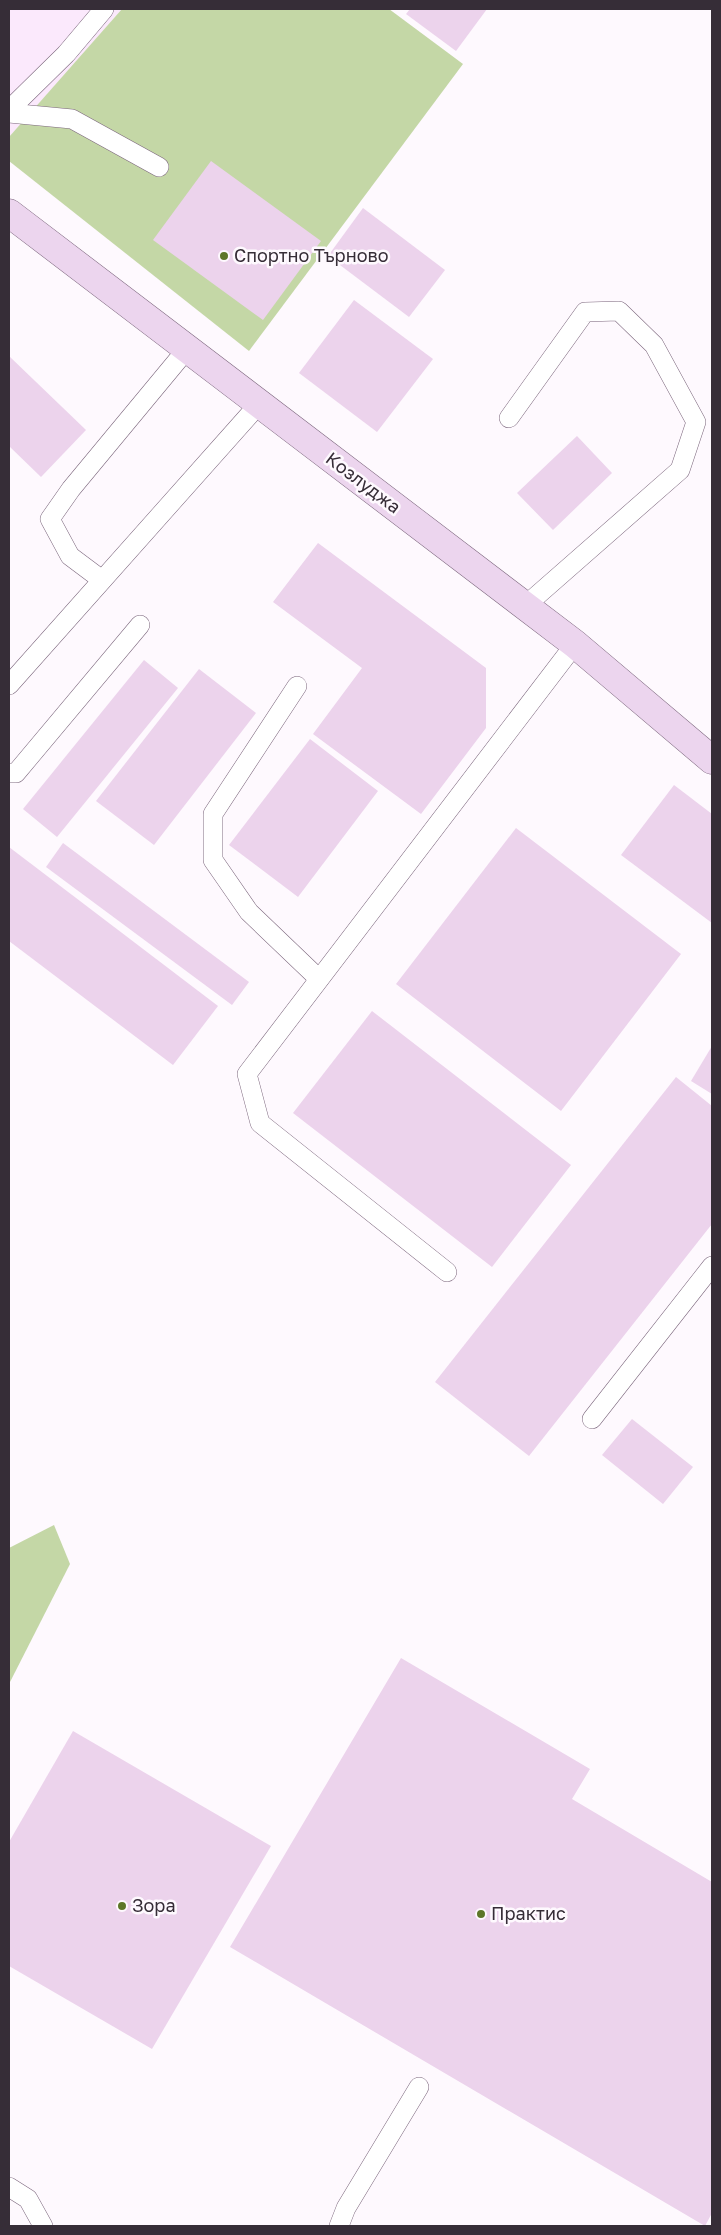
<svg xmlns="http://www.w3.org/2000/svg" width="721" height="2235" font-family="'Golos Text',sans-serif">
  <rect width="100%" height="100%" fill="#fef9fe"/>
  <polygon fill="#fbe9fc" points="9,9 122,9 9,137"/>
  <g fill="#c4d7a6">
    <polygon points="122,9 389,9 463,64 249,351 9,161 9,137"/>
    <polygon points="54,1525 70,1564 9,1684 9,1548"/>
  </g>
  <g fill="#ecd3ec">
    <polygon points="410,9 487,9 456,51 406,14"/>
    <polygon points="211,161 321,241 263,320 153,240"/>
    <polygon points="363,208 445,270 409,317 328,256"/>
    <polygon points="354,300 433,359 377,432 299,373"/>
    <polygon points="9,356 86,430 41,477 9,446"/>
    <polygon points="577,436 612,473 553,530 517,493"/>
    <polygon points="318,543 486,668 486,728 421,814 313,734 362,668 273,602"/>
    <polygon points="144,660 178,688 57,837 23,809"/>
    <polygon points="199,669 256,713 154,845 96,801"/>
    <polygon points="310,739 378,791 298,897 229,845"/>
    <polygon points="674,785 712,814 712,923 621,855"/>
    <polygon points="516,828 681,954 561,1111 396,984"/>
    <polygon points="63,843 249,982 232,1005 46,867"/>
    <polygon points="9,847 218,1006 173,1065 9,941"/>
    <polygon points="372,1011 571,1165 492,1267 293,1113"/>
    <polygon points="712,1046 712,1094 691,1081"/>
    <polygon points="676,1077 712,1106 712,1224 529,1456 435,1382"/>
    <polygon points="632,1419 693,1467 663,1504 602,1455"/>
    <polygon points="401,1658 590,1769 572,1799 712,1882 712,2213 705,2226 230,1947"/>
    <polygon points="73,1731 271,1846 152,2049 9,1966 9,1842"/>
  </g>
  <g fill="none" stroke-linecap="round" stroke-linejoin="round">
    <g stroke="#7b667c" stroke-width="20">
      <g id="lane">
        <polyline points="9,110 66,54 104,9"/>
        <polyline points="9,113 72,119 159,167"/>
        <polyline points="509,418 585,312 619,311 654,345 696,422 680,470 525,606"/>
        <polyline points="102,580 70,556 50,519 71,489 187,349"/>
        <polyline points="9,685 259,404"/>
        <polyline points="297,686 213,814 213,860 249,912 319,979"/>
        <polyline points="9,773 16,773 140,625"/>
        <polyline points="447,1272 260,1123 247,1074 575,644"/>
        <polyline points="592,1419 712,1266"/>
        <polyline points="9,2187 28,2199 43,2226"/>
        <polyline points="339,2226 346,2208 419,2087"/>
      </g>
    </g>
    <g stroke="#7b667c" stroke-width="29">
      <polyline id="secondary" points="9,213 575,644 712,760"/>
    </g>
    <use href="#lane" stroke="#fff" stroke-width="19"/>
    <use href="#secondary" stroke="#ecd5ee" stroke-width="28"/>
  </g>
  <g fill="#5d7628" stroke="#fef9fe" stroke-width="2">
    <circle cx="224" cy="256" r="5"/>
    <circle cx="122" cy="1906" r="5"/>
    <circle cx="481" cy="1914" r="5"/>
  </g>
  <g text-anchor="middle" stroke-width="5" stroke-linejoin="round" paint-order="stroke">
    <g font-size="18" fill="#362d37" stroke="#fef9fe" text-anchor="start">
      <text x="234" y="262">Спортно Търново</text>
      <text x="132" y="1912">Зора</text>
      <text x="491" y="1920">Практис</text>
    </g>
    <g font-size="18" fill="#362d37" stroke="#fef9fe">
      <text transform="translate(363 483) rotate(37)" y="6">Козлуджа</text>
    </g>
  </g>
  <rect width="721" height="2235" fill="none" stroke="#362d37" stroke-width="20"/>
</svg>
